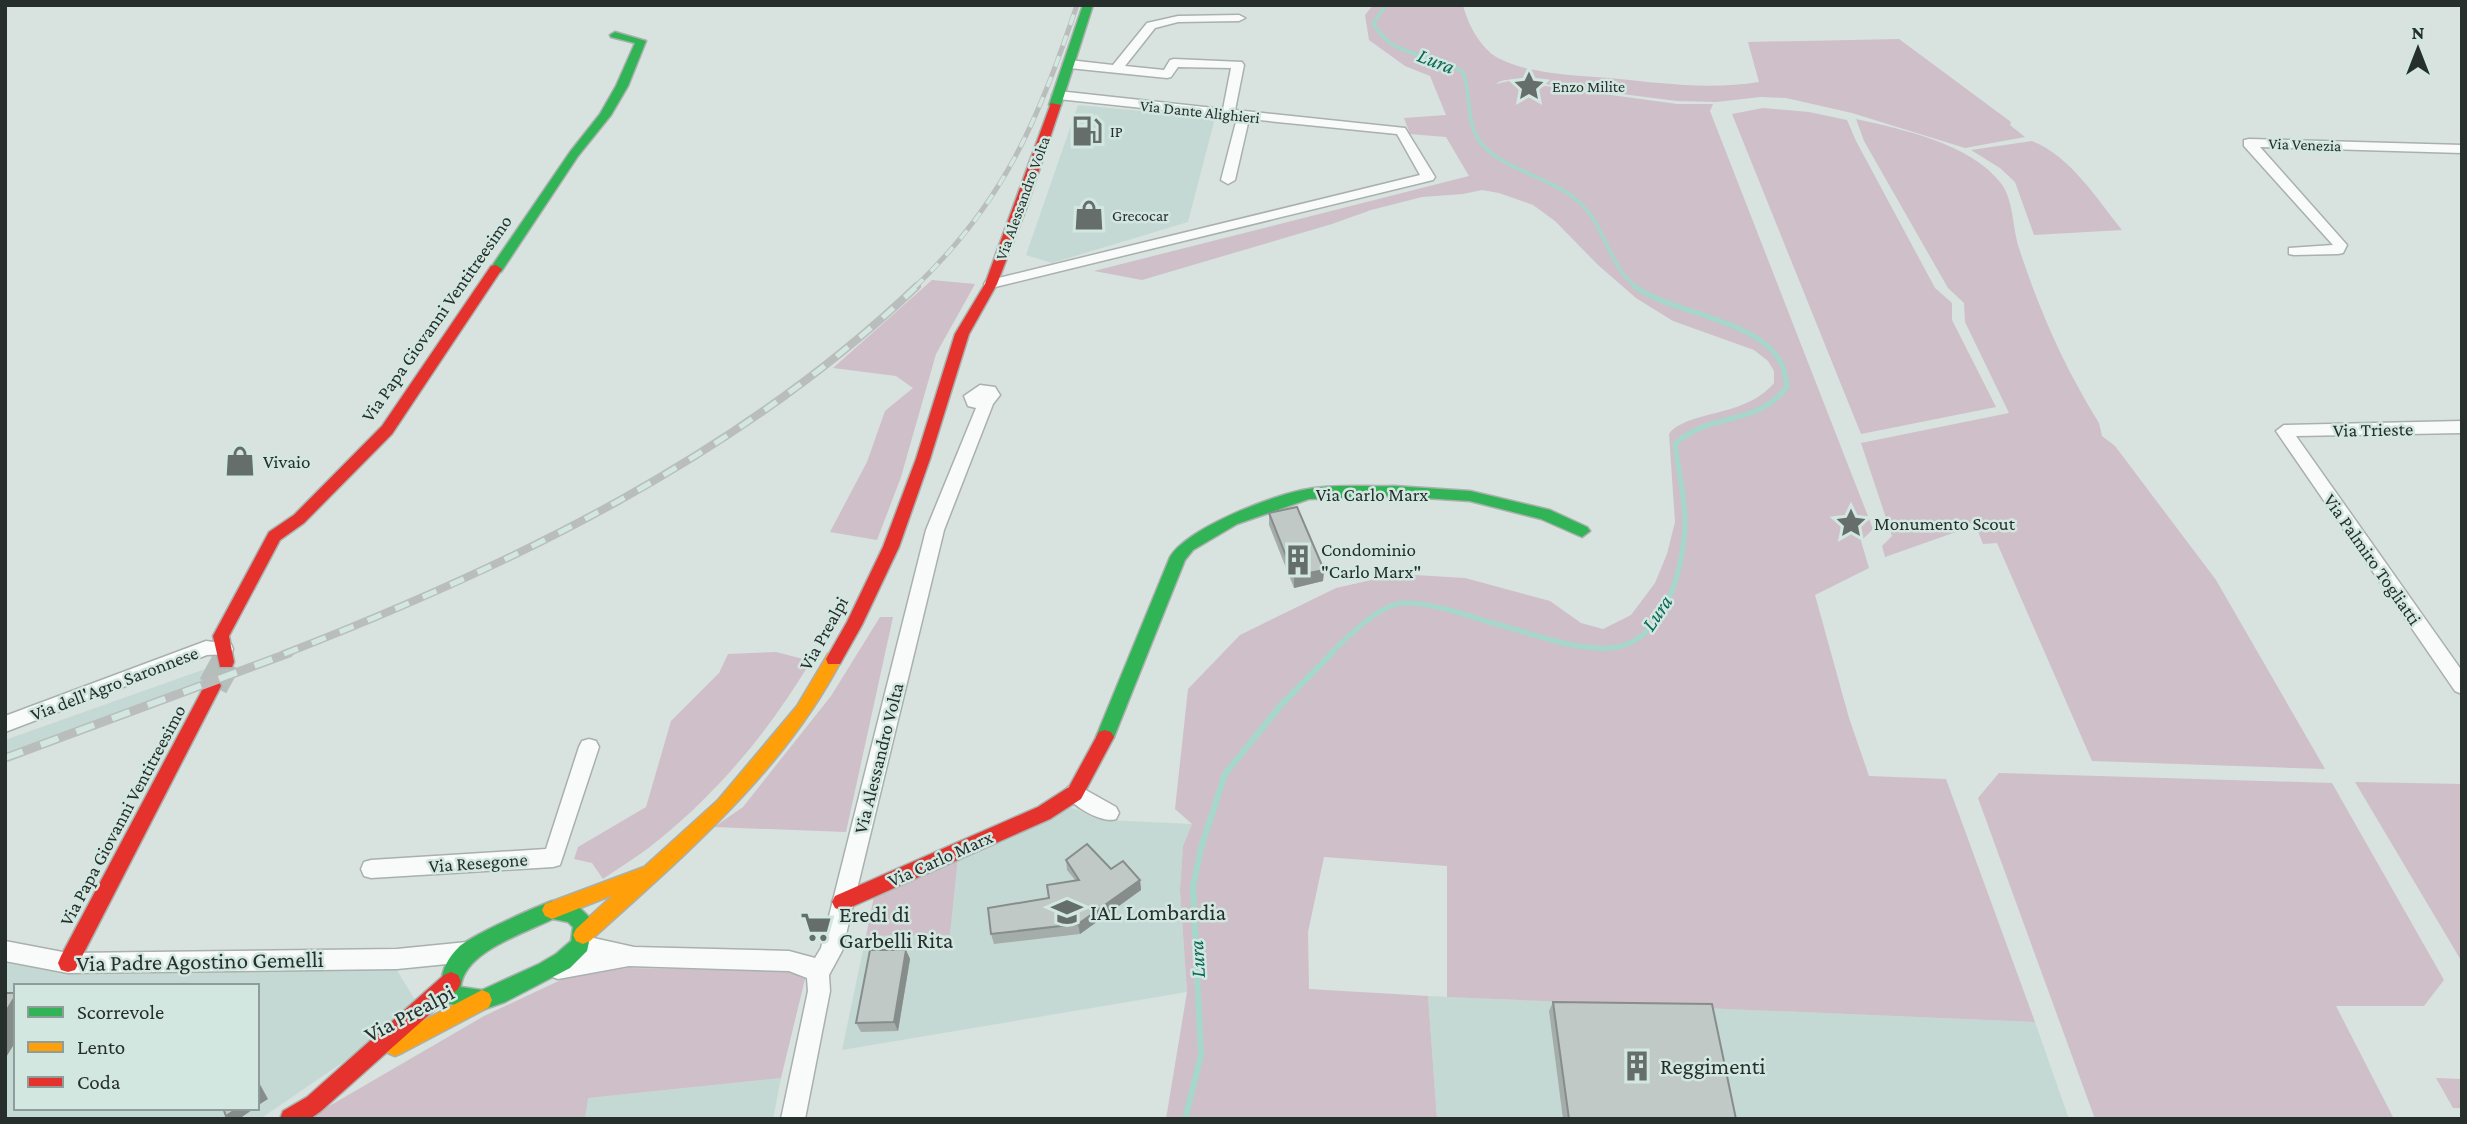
<svg xmlns="http://www.w3.org/2000/svg" width="2467" height="1124" font-family="'Crimson Pro',serif">
  <rect width="100%" height="100%" fill="#d8e2df"/>
  <g fill="#c5d9d4" fill-rule="evenodd">
    <polygon points="1078,105 1215,118 1188,222 1052,263 1026,255"/>
    <polygon points="208,668 199,691 5,763 5,740"/>
    <polygon points="1066,806 1107,820 1192,824 1183,846 1180,890 1187,992 842,1050 866,936 950,935 958,858"/>
    <path d="M5,960l388,4 24,39 -43,38 -114,78h-255zM16,986h241v122h-241z"/>
    <polygon points="1428,996 2035,1022 2069,1119 1437,1119"/>
    <polygon points="781,1078 773,1119 585,1119 587,1098"/>
  </g>
  <g fill="#cfbfc8">
    <path d="M1373,5h90c4,18 18,44 35,53 30,16 77,17 111,20 50,5 100,12 150,4l-11,-40 151,-3 112,83 -1,3 15,12 -60,11 -113,-35 -66,-15 -26,-1 -44,5 -39,-1 -133,-17c-19,11 -32,-13 -48,0l13,-3 21,9 15,-4 132,18h36l-3,7 163,418 -12,12 8,27 -54,27 34,123 20,58 77,3 89,243 -588,-25v-131l-123,-9 -16,75 1,57 119,7 9,123h-271l21,-127 -7,-102 3,-44 9,-22 -17,-15 13,-120 52,-54 96,-47 62,-14 67,4 85,23 31,22 22,6 28,-14 24,-32 12,-29 8,-32 -6,-88c18,-24 76,-16 105,-51v-12l-6,-10 -14,-11 -81,-29 -37,-23 -38,-33 -43,-44 -22,-16 -34,-12 -17,-3 -19,4 -41,3 -51,13 -39,14 -190,56 -48,-9 375,-95 -23,-39 -36,-3 -6,-16 42,-3 -16,-39 -25,-10 -36,-26 -4,-25z"/>
    <polygon points="1763,108 1809,112 1847,120 1856,141 1935,288 1952,303 1952,320 1996,407 1861,434 1732,114"/>
    <path d="M1856,119c46,10 114,25 144,63 14,17 12,45 19,66 20,62 45,119 80,175l3,13 13,10 101,134 109,189 -233,-8 -95,-218 -14,1 -9,-23 -18,11 -71,25 -3,-11 10,-10 -31,-93 148,-30 -44,-91 -1,-19 -16,-15 -84,-147z"/>
    <path d="M2032,141c39,15 67,61 90,89l-88,5 -19,-53 -15,-14 -29,-18z"/>
    <polygon points="932,280 975,284 936,354 901,477 877,540 830,532 867,462 885,411 913,388 896,376 833,368"/>
    <polygon points="880,617 893,617 846,832 714,827 743,807 831,696"/>
    <path d="M776,652l35,9c-40,67 -90,128 -150,177 -18,15 -39,28 -58,41l-11,-16 -18,-4 4,-12 68,-40 25,-86 48,-48 9,-19z"/>
    <polygon points="1999,773 2332,783 2444,980 2424,1006 2336,1006 2394,1119 2095,1119 1978,798"/>
    <polygon points="2355,782 2462,784 2462,962"/>
    <polygon points="958,858 950,935 866,936 874,896"/>
    <polygon points="627,968 796,971 805,979 781,1078 588,1098 585,1119 307,1119 484,1016 565,978"/>
    <polygon points="2436,1078 2462,1079 2462,1108 2453,1108"/>
  </g>
  <g fill="none" stroke-linecap="round" stroke-linejoin="round">
    <path stroke="#a5d8cb" stroke-width="3.5" d="M1386,5l-13,18c23,39 57,27 90,49 8,21 3,47 15,67 17,28 72,38 99,61 29,25 30,64 59,87"/>
    <path stroke="#a5d8cb" stroke-width="5" d="M1330,654c16,-16 50,-50 73,-51 30,-1 64,13 93,21 35,9 76,26 114,24 55,-4 74,-80 75,-125 0,-26 -7,-54 -10,-79 36,-33 81,-17 112,-57 -1,-7 -2,-15 -5,-22 -21,-46 -108,-50 -148,-79"/>
    <polyline stroke="#a5d8cb" stroke-width="6" points="1185,1119 1201,1055 1193,887 1201,848 1225,774 1281,705 1332,653"/>
    <polyline stroke="#b5bebb" stroke-width="30" stroke-dasharray="30 15" stroke-linecap="butt" points="213,686 226,662"/>
    <g stroke="#a9b0ae" stroke-width="3">
      <g id="street">
        <polygon points="1178,16 1239,15 1245,18 1239,21 1178,22 1155,28 1125,66 1164,70 1170,60 1174,59 1242,62 1244,65 1235,110 1405,128 1435,177 1433,180 991,288 986,287 984,284 986,281 1420,175 1397,134 1249,119 1235,180 1228,184 1221,180 1237,118 1058,99 1052,95 1058,91 1223,109 1231,68 1178,67 1171,77 1167,78 1069,68 1063,64 1069,60 1113,65 1147,23"/>
        <polygon points="2249,139 2462,145 2462,153 2260,147 2347,245 2343,253 2338,254 2294,255 2289,254 2289,248 2333,245 2244,146 2244,140"/>
        <polygon points="980,385 995,387 1000,395 993,404 944,530 842,951 829,975 830,991 805,1119 781,1119 808,991 807,978 789,971 629,966 558,979 550,976 547,969 550,962 580,955 572,952 569,945 572,938 580,935 634,947 789,951 815,958 821,948 926,530 976,408 968,406 964,396"/>
        <polygon points="2462,421 2462,433 2296,436 2462,671 2462,694 2455,691 2276,431 2284,425"/>
        <polygon points="206,641 231,644 233,649 231,654 207,655 5,732 5,716"/>
        <polygon points="589,739 596,741 599,747 560,865 553,867 371,878 364,876 361,869 364,862 371,860 546,849 579,747 582,741"/>
        <path d="M1075,784l41,23 3,6 -3,6c-13,5 -45,-13 -51,-26l3,-6z"/>
        <polygon points="5,941 68,953 397,949 467,942 475,945 478,952 475,959 467,962 397,969 68,973 5,961"/>
      </g>
    </g>
    <g stroke="#a9b0ae" stroke-width="3">
      <g id="fast">
        <polygon points="1083,5 1093,5 1061,105 1051,107 1049,105"/>
        <polygon points="615,32 646,41 628,86 611,115 578,156 501,272 491,272 490,269 570,152 600,114 616,86 635,43 611,37 610,35"/>
        <path d="M1394,486l76,5 80,19 37,17 3,4 -8,6 -41,-18 -71,-18 -76,-5 -85,3 -72,25 -44,26 -8,10 -71,177 -3,5 -6,2 -6,-2 -3,-5 74,-180c17,-29 105,-63 138,-68 27,-5 58,-2 86,-3z"/>
        <path d="M552,901l28,7 10,10 3,6 -6,27 -17,17 -65,34 -23,8 -32,-6c-16,-18 -7,-42 9,-57 11,-11 76,-40 93,-46zM553,919l15,3 5,5 -2,14 -15,13 -17,10 -57,26 -21,-3c2,-35 64,-54 92,-68z"/>
      </g>
    </g>
    <g stroke="#a9b0ae" stroke-width="3">
      <g id="slow">
        <path d="M834,652l6,2 2,5c-59,114 -159,197 -252,282l-7,3 -7,-3 -3,-6 3,-6 37,-34 -61,24 -7,-3 -3,-6 3,-6 99,-37 74,-67 79,-94 31,-52z"/>
        <polygon points="482,990 489,993 492,1000 489,1007 402,1053 395,1056 388,1053 385,1046 388,1039"/>
      </g>
    </g>
    <g stroke="#a9b0ae" stroke-width="3">
      <g id="jam">
        <polygon points="1051,103 1061,105 1027,206 997,284 969,334 930,459 899,547 862,625 840,664 828,664 826,659 847,622 883,547 916,459 955,334 985,284"/>
        <polygon points="496,265 502,269 392,434 304,523 280,540 229,636 234,662 232,667 220,667 213,636 269,532 294,515 382,426 491,266"/>
        <polygon points="213,679 219,681 221,686 75,970 68,972 61,970 58,963 61,956 207,681"/>
        <polygon points="1105,730 1111,732 1114,737 1081,799 1050,819 849,908 842,911 835,908 832,902 835,896 1038,807 1069,787 1099,732"/>
        <polygon points="451,972 458,975 461,982 458,989 321,1111 310,1119 280,1119 283,1111 307,1097 444,975"/>
      </g>
    </g>
    <use href="#street" fill="#f9fbfa" fill-rule="evenodd"/>
    <use href="#fast" fill="#30b455" fill-rule="evenodd"/>
    <use href="#slow" fill="#ff9f0a" fill-rule="evenodd"/>
    <use href="#jam" fill="#e5322d" fill-rule="evenodd"/>
    <g stroke="#b9bdbb" stroke-width="5">
      <path id="rail-far2" d="M915,287c90,-86 123,-167 162,-282"/>
    </g>
    <g stroke="#b9bdbb" stroke-width="8">
      <path id="rail-far1" d="M284,654c227,-88 455,-198 633,-368"/>
    </g>
    <g stroke="#b9bdbb" stroke-width="9">
      <polyline id="rail" points="5,758 289,653"/>
    </g>
    <use href="#rail-far2" stroke="#d3e7e1" stroke-width="3.5" stroke-dasharray="11" stroke-linecap="butt"/>
    <use href="#rail-far1" stroke="#d3e7e1" stroke-width="5" stroke-dasharray="15" stroke-linecap="butt"/>
    <use href="#rail" stroke="#d3e7e1" stroke-width="6" stroke-dasharray="19" stroke-linecap="butt"/>
  </g>
  <g fill="#a5adaa">
    <polygon points="1269,513 1324,570 1323,581 1294,588 1269,525"/>
    <polygon points="1066,860 1111,869 1140,880 1141,890 1080,934 994,944 991,934 1075,880 1067,870"/>
    <polygon points="906,950 910,959 898,1031 861,1032 856,1023"/>
    <polygon points="1553,1002 1736,1119 1563,1119 1549,1011"/>
  </g>
  <g fill="#868d8b">
    <polygon points="1324,570 1323,581 1294,588 1294,576"/>
    <polygon points="1140,880 1141,890 1080,934 1078,924"/>
    <polygon points="906,950 910,959 898,1031 894,1022"/>
    <polygon points="16,995 16,1041 5,1059 5,1013"/>
    <polygon points="257,1079 268,1099 257,1106"/>
    <polygon points="238,1108 255,1108 239,1119 231,1119 226,1116"/>
  </g>
  <g fill="#c0c9c6" stroke="#868d8b" stroke-width="2">
    <polygon points="1297,507 1324,570 1294,576 1269,513"/>
    <polygon points="1087,844 1111,869 1123,861 1140,880 1078,924 991,934 988,908 1049,898 1047,885 1079,880 1066,860"/>
    <polygon points="870,950 906,950 894,1022 856,1023"/>
    <polygon points="5,993 16,993 16,995 5,1013"/>
    <polygon points="1553,1002 1712,1004 1736,1119 1569,1119"/>
    <polygon points="223,1108 238,1108 226,1116"/>
  </g>
  <defs>
    <g id="sight-bare" transform="scale(2.415)"><path d="M0-6L1.8-2.2L6-1.7L2.9 1.2L3.7 5.4L0 3.3L-3.7 5.4L-2.9 1.2L-6-1.7L-1.8-2.2Z" fill="#656e6b" stroke="#d3e7e1" stroke-width="2.5" paint-order="stroke"/></g>
    <g id="fuel-bare" transform="scale(2.415)"><path d="M-5.5-6h7V0h2V4h1.3V-2.5L3-4.5l.8-.8L6-3V5H2.5V1h-1V6h-7ZM-4.2-4.7v3.2H.2V-4.7Z" fill="#656e6b" stroke="#d3e7e1" stroke-width="2.5" paint-order="stroke"/></g>
    <g id="shop-bare" transform="scale(2.415)"><path d="M-5-2.5h2.3a2.7 3.5 0 0 1 5.4 0H5L5.5 6h-11ZM-1.5-2.5h3a1.5 2.3 0 0 0-3 0Z" fill="#656e6b" stroke="#d3e7e1" stroke-width="2.5" paint-order="stroke"/></g>
    <g id="building-bare" transform="scale(2.415)"><path d="M-4-6H4V6H1V3H-1V6H-4ZM-2.5-4.3h1.7v1.8h-1.7ZM.8-4.3h1.7v1.8H.8ZM-2.5-1h1.7V.8h-1.7ZM.8-1h1.7V.8H.8Z" fill="#656e6b" stroke="#d3e7e1" stroke-width="2.5" paint-order="stroke"/></g>
    <g id="school-bare" transform="scale(2.415)"><path d="M0-5L7-2L0 1L-7-2ZM-4 1L0 2.5L4 1V4Q0 6-4 4Z" fill="#656e6b" stroke="#d3e7e1" stroke-width="2.5" paint-order="stroke"/></g>
    <g id="supermarket-bare" transform="scale(2.415)"><path d="M-6-5.5h2.5l.6 2H6L4.5 2H-2.5L-4.4-4H-6ZM-1.5 3.2a1.3 1.3 0 1 0 .1 0ZM3 3.2a1.3 1.3 0 1 0 .1 0Z" fill="#656e6b" stroke="#d3e7e1" stroke-width="2.5" paint-order="stroke"/></g>
  </defs>
  <g fill-rule="evenodd">
    <use href="#sight-bare" x="1529" y="86"/>
    <use href="#fuel-bare" x="1087" y="131"/>
    <use href="#shop-bare" x="1089" y="215"/>
    <use href="#shop-bare" x="240" y="461"/>
    <use href="#sight-bare" x="1851" y="523"/>
    <use href="#building-bare" x="1298" y="560"/>
    <use href="#school-bare" x="1067" y="912"/>
    <use href="#supermarket-bare" x="816" y="927"/>
    <use href="#building-bare" x="1637" y="1066"/>
  </g>
  <g text-anchor="middle" stroke-width="5" stroke-linejoin="round" paint-order="stroke">
    <g font-size="16" fill="#272f2d" stroke="#d3e7e1" text-anchor="start">
      <text x="1552" y="92">Enzo Milite</text>
      <text x="1110" y="137">IP</text>
      <text x="1112" y="221">Grecocar</text>
    </g>
    <g font-size="16" fill="#272f2d" stroke="#d3e7e1">
      <text transform="translate(1200 111) rotate(6)" y="6">Via Dante Alighieri</text>
      <text transform="translate(2305 144) rotate(2)" y="6">Via Venezia</text>
      <text transform="translate(1022 198) rotate(-70)" y="6">Via Alessandro Volta</text>
    </g>
    <g font-size="19" fill="#272f2d" stroke="#d3e7e1">
      <text transform="translate(436 318) rotate(-55)" y="7">Via Papa Giovanni Ventitreesimo</text>
      <text transform="translate(2373 429) rotate(-1)" y="7">Via Trieste</text>
      <text x="1372" y="501">Via Carlo Marx</text>
      <text transform="translate(2373 559) rotate(55)" y="7">Via Palmiro Togliatti</text>
      <text transform="translate(823 633) rotate(-61)" y="7">Via Prealpi</text>
      <text transform="translate(114 683) rotate(-21)" y="7">Via dell'Agro Saronnese</text>
      <text transform="translate(878 758) rotate(-76)" y="7">Via Alessandro Volta</text>
      <text transform="translate(122 815) rotate(-62)" y="7">Via Papa Giovanni Ventitreesimo</text>
      <text transform="translate(940 858) rotate(-24)" y="7">Via Carlo Marx</text>
      <text transform="translate(478 862) rotate(-4)" y="7">Via Resegone</text>
    </g>
    <g font-size="19" fill="#272f2d" stroke="#d3e7e1" text-anchor="start">
      <text x="263" y="468">Vivaio</text>
      <text x="1874" y="530">Monumento Scout</text>
      <text x="1321" y="556">Condominio<tspan x="1321" dy="22">"Carlo Marx"</tspan></text>
    </g>
    <g font-size="21" font-style="italic" fill="#096757" stroke="#d3e7e1">
      <text transform="translate(1436 61) rotate(21)" y="7">Lura</text>
      <text transform="translate(1657 613) rotate(-56)" y="7">Lura</text>
      <text transform="translate(1197 959) rotate(-93)" y="7">Lura</text>
    </g>
    <g font-size="23" fill="#272f2d" stroke="#d3e7e1" text-anchor="start">
      <text x="1090" y="920">IAL Lombardia</text>
      <text x="839" y="922">Eredi di<tspan x="839" dy="26">Garbelli Rita</tspan></text>
      <text x="1660" y="1074">Reggimenti</text>
    </g>
    <g font-size="23" fill="#272f2d" stroke="#d3e7e1">
      <text transform="translate(200 961) rotate(-1)" y="8">Via Padre Agostino Gemelli</text>
      <text transform="translate(409 1013) rotate(-28)" y="8">Via Prealpi</text>
    </g>
  </g>
  <rect width="2467" height="1124" fill="none" stroke="#272f2d" stroke-width="14"/>
  <rect x="14" y="984" width="245" height="126" fill="#d3e7e1" stroke="#8e9d99" stroke-width="2"/>
  <rect x="28" y="1007" width="35" height="10" fill="#30b455" stroke="#8e9d99" stroke-width="2"/>
  <text x="77" y="1019" font-size="21" fill="#272f2d">Scorrevole</text>
  <rect x="28" y="1042" width="35" height="10" fill="#ff9f0a" stroke="#8e9d99" stroke-width="2"/>
  <text x="77" y="1054" font-size="21" fill="#272f2d">Lento</text>
  <rect x="28" y="1077" width="35" height="10" fill="#e5322d" stroke="#8e9d99" stroke-width="2"/>
  <text x="77" y="1089" font-size="21" fill="#272f2d">Coda</text>
  <g transform="translate(2418 49)" stroke="#d3e7e1" stroke-width="5" paint-order="stroke">
  <path d="M0-5L12 26L0 18L-12 26Z" fill="#272f2d"/>
  <text y="-10" font-size="19" font-weight="bold" text-anchor="middle" fill="#272f2d">N</text>
  </g>
</svg>
